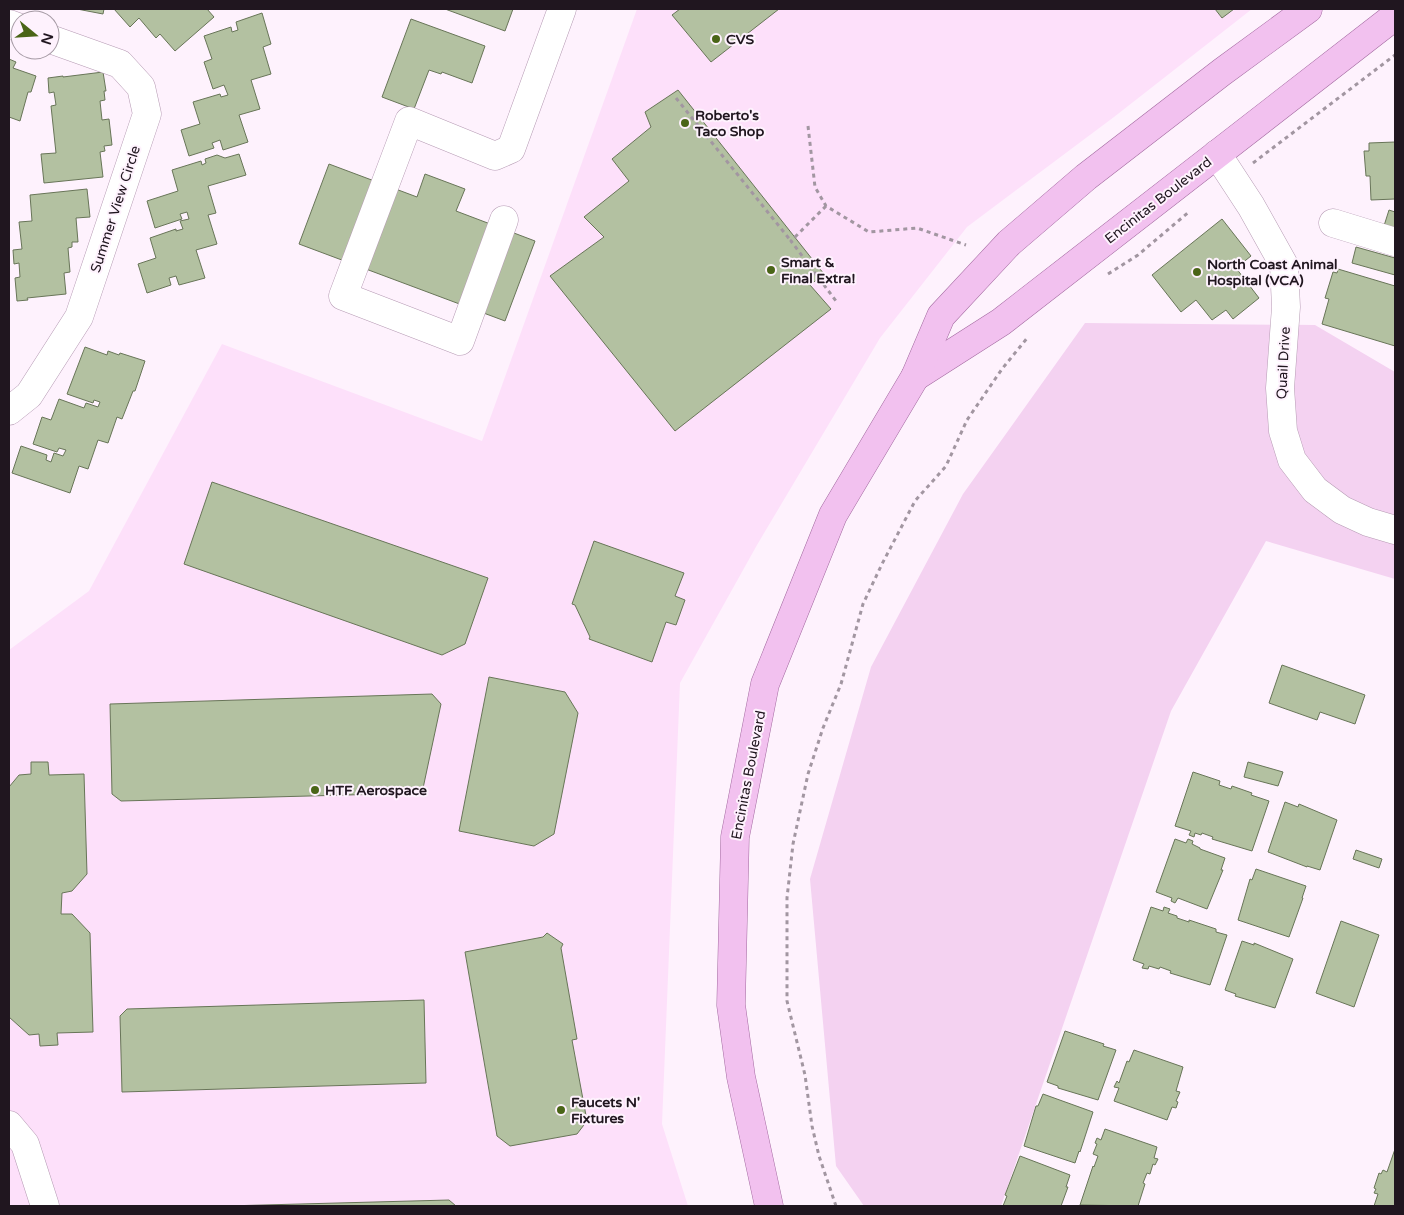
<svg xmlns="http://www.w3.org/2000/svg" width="1404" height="1215" font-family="'Varela Round',sans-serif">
  <rect width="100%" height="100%" fill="#fef2fd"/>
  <polygon fill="#fde0fa" points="637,9 1252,9 1114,117 967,227 880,338 757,545 680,683 662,1124 688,1206 9,1206 9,650 89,591 222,344 482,441"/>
  <polygon fill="#f4d2f1" points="1085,323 1315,325 1395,372 1395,579 1266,541 1171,711 1001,1206 864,1206 836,1166 810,879 871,667 963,494"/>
  <g fill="#b3c1a1" stroke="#687558">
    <polygon points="77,9 104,9 103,14"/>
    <polygon points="114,9 207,9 214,17 175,51 160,34 156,38 139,18 130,27"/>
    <polygon points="445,9 513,9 505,31"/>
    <polygon points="680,9 779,9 711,62 672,15"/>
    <polygon points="1215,9 1234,9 1222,18"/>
    <polygon points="262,13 271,44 263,47 271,74 251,80 260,109 239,115 248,142 223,150 220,140 212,143 214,148 189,156 181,130 200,124 193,102 220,94 221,97 228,95 224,85 213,89 204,62 212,59 204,36 231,27 232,32 238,30 236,22"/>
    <polygon points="411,19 485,46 472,83 442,72 441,74 429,70 414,109 382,97"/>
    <polygon points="9,59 16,62 13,68 36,76 31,92 28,92 20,121 9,117"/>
    <polygon points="103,72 106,91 104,91 105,100 100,101 102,120 109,119 112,145 104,146 105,151 100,152 103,177 44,183 41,154 56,153 51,106 56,105 54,92 49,93 48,78 63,76 63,77"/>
    <polygon points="678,90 824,274 810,285 831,309 675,431 550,276 604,237 584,217 629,181 612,159 651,127 645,112"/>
    <polygon points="1395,142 1395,199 1371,200 1370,176 1366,176 1364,151 1369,151 1369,143"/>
    <polygon points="239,154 246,175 208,186 216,213 208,215 217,244 196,250 205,278 179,285 176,276 169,278 171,285 147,293 138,264 156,258 150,238 176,229 176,231 183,229 180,221 189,219 187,212 180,214 182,219 155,228 147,201 178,191 172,170 201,161 202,165 206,163 205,159 217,155 225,158"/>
    <polygon points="329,164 417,197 425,174 465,189 456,211 535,241 505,321 299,244"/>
    <polygon points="87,189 90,217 76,218 78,242 72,242 72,247 68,248 70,272 64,273 66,294 27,298 28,300 17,301 15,278 20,277 19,263 14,264 13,250 22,249 19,222 32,221 30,195"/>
    <polygon points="1389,210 1395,212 1395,232 1383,229"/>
    <polygon points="1222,219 1251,256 1236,268 1259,298 1233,319 1226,310 1212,320 1196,300 1181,312 1152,275"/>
    <polygon points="1356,247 1395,258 1395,275 1352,263"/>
    <polygon points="1338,269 1395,286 1395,346 1322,324 1329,299 1325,298 1333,272 1337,273"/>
    <polygon points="85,347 107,355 108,351 119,355 120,353 145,361 135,391 133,391 122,419 117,417 108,443 98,440 88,469 79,466 70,493 12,473 21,446 47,455 46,460 51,462 54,453 63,456 66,450 59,448 57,452 33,444 42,417 51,420 59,399 84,408 86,403 98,407 100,402 94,400 93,403 67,394"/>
    <polygon points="212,482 488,578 465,644 442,655 184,564"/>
    <polygon points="594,541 684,573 675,596 685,600 676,625 666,622 652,662 589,639 590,637 575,605 572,604"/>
    <polygon points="1282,665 1365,695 1355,724 1320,712 1317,720 1269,703"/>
    <polygon points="489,677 565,692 578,713 554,834 534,846 459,831"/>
    <polygon points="432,694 441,704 422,793 121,801 112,794 110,704"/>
    <polygon points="31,762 48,762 49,775 84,774 87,874 72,891 62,893 61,914 72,914 90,933 93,1032 57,1033 58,1045 40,1046 39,1034 29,1035 9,1017 9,787 19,775 31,774"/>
    <polygon points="1248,762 1283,772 1278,786 1244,777"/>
    <polygon points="1193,772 1220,781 1219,785 1231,789 1232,786 1252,793 1251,795 1269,801 1252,851 1212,839 1213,837 1202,833 1201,835 1195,833 1194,837 1189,835 1191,831 1175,826"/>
    <polygon points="1285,802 1298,807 1299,804 1337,820 1320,870 1307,866 1307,867 1268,852"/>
    <polygon points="1175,839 1186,843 1188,839 1193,841 1192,844 1200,848 1200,849 1225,858 1221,870 1223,870 1207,909 1178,898 1175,903 1171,901 1172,898 1156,892"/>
    <polygon points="1356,850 1382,859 1379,868 1353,859"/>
    <polygon points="1256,869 1306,886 1302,898 1303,898 1289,937 1238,920 1250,879 1252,880"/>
    <polygon points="1151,907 1163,911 1164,907 1170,909 1168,913 1177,916 1177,918 1189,922 1189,920 1216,929 1216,932 1227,935 1210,985 1170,973 1171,971 1160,967 1159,969 1149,966 1148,969 1142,968 1144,964 1133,960"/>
    <polygon points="1341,921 1379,935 1354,1007 1316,993"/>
    <polygon points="547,933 563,944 561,948 577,1039 572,1040 587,1121 577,1134 510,1146 497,1136 465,952 543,937"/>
    <polygon points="1242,941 1254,945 1254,943 1293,959 1275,1008 1235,996 1236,994 1225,990"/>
    <polygon points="424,1000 426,1083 122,1092 120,1016 127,1009"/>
    <polygon points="1065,1031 1104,1044 1103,1046 1116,1050 1098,1100 1058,1088 1058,1086 1047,1082"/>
    <polygon points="1134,1050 1183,1067 1176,1091 1180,1092 1176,1101 1178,1102 1176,1108 1172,1107 1167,1120 1114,1101 1119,1088 1114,1087 1117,1081 1119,1083 1127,1061 1129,1062"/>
    <polygon points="1043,1094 1093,1112 1080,1152 1079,1151 1075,1163 1024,1146 1036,1106 1038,1106"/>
    <polygon points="1105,1129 1157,1147 1154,1158 1158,1159 1155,1165 1153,1164 1150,1174 1147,1173 1143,1183 1145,1184 1138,1206 1080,1205 1093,1166 1094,1167 1098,1156 1093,1154 1097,1144 1095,1143 1097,1138 1101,1140"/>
    <polygon points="1395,1149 1395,1206 1374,1206 1378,1194 1374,1193 1376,1189 1374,1188 1379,1173 1381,1174 1383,1170 1387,1172"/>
    <polygon points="1020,1156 1070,1175 1066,1187 1068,1187 1061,1206 1003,1206 1007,1196 1005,1195"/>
    <polygon points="449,1200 456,1206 226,1206"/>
  </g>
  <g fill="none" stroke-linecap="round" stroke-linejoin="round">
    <g stroke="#b69bb4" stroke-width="29">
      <g id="minor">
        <polyline points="9,24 20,28"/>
        <polyline points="1217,154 1251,206 1284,265 1286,307 1280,388 1283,431 1292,460 1315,490 1342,510 1368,522 1395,530"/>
        <polyline points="504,220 460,341 343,296 409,121 495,156 511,149 562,9"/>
        <polyline points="1333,223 1395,242"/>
        <polyline points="9,411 29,395 79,317 147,114 141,87 120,64 50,39"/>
        <polyline points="9,1125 25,1144 45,1206"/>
      </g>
    </g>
    <g stroke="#a36aa0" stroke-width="29">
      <g id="major">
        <polyline points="915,377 1001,322 1395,16"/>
        <polyline points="769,1206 741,1077 731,1005 735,837 765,684 833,515 915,377 941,316 1009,243 1086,177 1222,72 1308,9"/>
      </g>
    </g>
    <g stroke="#a296a1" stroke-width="3" stroke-dasharray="4 4" stroke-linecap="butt">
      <polyline points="676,98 791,241"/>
      <polyline points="808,126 815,187 826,206 869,232 917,228 966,245"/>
      <polyline points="1253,163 1395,55"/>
      <polyline points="826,206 791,241 836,301"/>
      <polyline points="1108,274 1138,255 1190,211"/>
      <polyline points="836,1206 819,1156 812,1126 805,1075 787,1001 787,898 793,844 808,774 823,728 841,684 863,604 882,564 915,501 946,466 967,420 1002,369 1028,337"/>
    </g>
    <use href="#minor" stroke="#fff" stroke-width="28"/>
    <use href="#major" stroke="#f2c1ef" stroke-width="28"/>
  </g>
  <g fill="#4a6517" stroke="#fef2fd" stroke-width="2">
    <circle cx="716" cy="39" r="5"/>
    <circle cx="685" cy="123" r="5"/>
    <circle cx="771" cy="270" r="5"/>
    <circle cx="1197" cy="272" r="5"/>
    <circle cx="315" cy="790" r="5"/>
    <circle cx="561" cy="1110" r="5"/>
  </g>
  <g text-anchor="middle" stroke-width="4" stroke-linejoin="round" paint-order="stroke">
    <g font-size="14" font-weight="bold" fill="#20161f" stroke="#fef2fd" text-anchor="start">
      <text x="726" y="44">CVS</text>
      <text x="695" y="120">Roberto's<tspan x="695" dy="16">Taco Shop</tspan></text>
      <text x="781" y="267">Smart &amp;<tspan x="781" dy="16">Final Extra!</tspan></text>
      <text x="1207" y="269">North Coast Animal<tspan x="1207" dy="16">Hospital (VCA)</tspan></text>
      <text x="325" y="795">HTF Aerospace</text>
      <text x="571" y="1107">Faucets N'<tspan x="571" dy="16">Fixtures</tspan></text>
    </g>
    <g font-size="14" fill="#20161f" stroke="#fef2fd">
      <text transform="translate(1158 200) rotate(-38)" y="5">Encinitas Boulevard</text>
      <text transform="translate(115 209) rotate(-72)" y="5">Summer View Circle</text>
      <text transform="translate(1283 363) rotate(-87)" y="5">Quail Drive</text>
      <text transform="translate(748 775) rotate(-79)" y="5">Encinitas Boulevard</text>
    </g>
  </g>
  <rect width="1404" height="1215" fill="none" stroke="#20161f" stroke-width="20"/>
  <g transform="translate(35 35) rotate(108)"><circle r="24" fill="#fef2fd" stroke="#a59aa4"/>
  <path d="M0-4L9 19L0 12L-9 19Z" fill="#4a6517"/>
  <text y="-8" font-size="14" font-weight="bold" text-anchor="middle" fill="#20161f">N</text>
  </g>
</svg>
